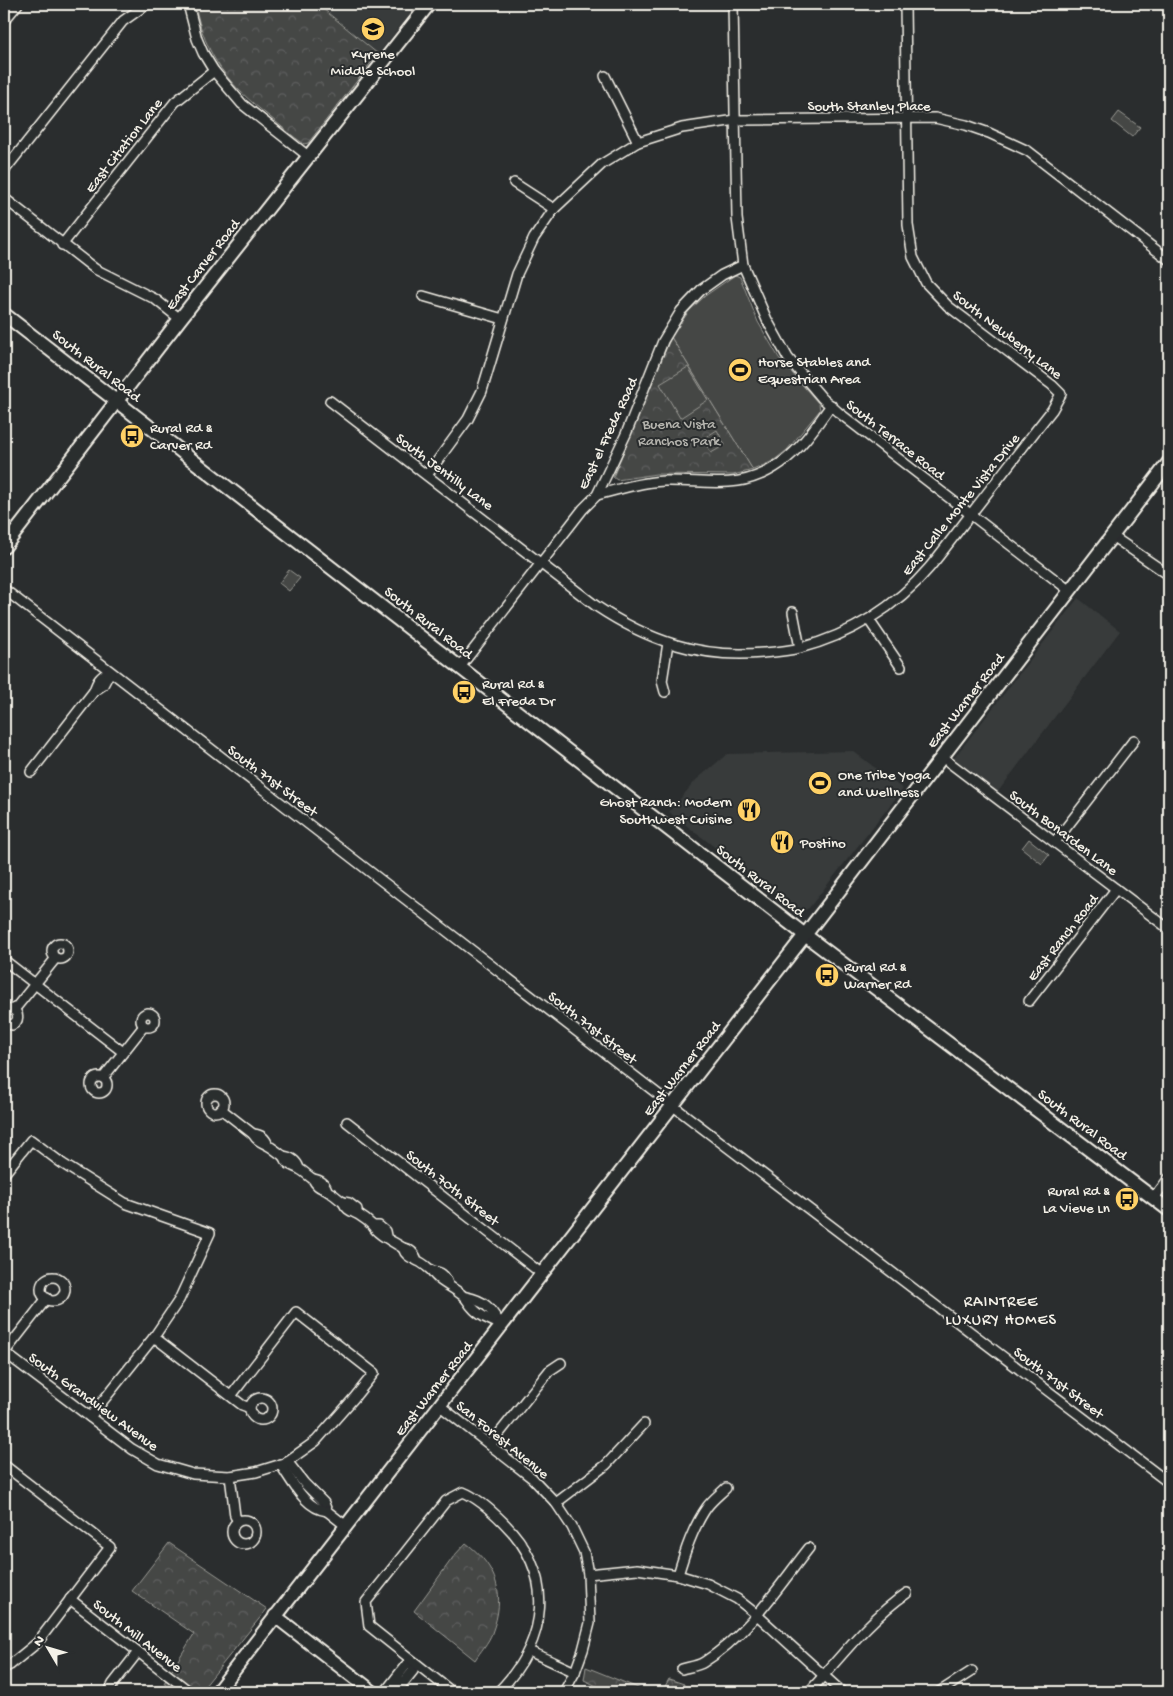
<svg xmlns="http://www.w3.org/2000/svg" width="1173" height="1696" font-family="'Gochi Hand',sans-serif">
  <defs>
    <pattern id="forest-crowns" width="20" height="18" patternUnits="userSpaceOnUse" patternTransform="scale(1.25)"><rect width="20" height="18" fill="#444645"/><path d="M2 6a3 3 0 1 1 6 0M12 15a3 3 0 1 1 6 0" fill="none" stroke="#606160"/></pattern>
  </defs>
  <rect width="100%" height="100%" fill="#2a2d2e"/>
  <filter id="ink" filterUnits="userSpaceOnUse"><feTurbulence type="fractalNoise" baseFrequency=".02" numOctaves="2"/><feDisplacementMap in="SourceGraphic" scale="10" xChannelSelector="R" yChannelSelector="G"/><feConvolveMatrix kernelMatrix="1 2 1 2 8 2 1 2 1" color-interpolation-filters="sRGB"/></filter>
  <g filter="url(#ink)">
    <g fill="#373a3a">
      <polygon points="317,4 418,4 378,54"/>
      <polygon points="1078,598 1120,631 991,801 947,767"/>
      <polygon points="853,751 903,789 809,908 804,911 795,909 669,812 696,780 727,754"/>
    </g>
    <g fill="url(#forest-crowns)" stroke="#9c9c96">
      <path d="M195,4h122l61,50 -66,84 -4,5 -4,1c-12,-8 -23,-18 -34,-27 -41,-32 -65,-60 -75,-113z"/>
      <polygon points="671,337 753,470 733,475 656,474 617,480 613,477"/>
      <polygon points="169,1543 267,1609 200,1692 165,1692 167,1687 164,1683 194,1634 132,1591"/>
      <path d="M466,1543c32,24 40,53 26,90 -3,9 -12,19 -17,27l-61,-49 40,-55z"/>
      <polygon points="586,1667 648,1692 609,1692 584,1680"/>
      <polygon points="669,1679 684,1684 682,1692 662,1692"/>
    </g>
    <g fill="#444645" stroke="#9c9c96">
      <polygon points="1119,112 1140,127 1132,137 1112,121"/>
      <polygon points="735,275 740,277 758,322 779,358 819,404 820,410 787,450 773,461 753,470 671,337 689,311 705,296"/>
      <polygon points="688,367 708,400 680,418 660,384"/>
      <polygon points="717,430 725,445 711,453 703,439"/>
      <polygon points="289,570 300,578 289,591 279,583"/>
      <polygon points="1029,839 1049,855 1042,864 1022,848"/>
    </g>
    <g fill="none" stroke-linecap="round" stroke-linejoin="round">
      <g stroke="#f4f1e8" stroke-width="12">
        <g id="street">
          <polyline points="188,4 197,39 203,53 214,71 242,104 308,156"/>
          <polyline points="733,4 737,218 743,265 767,320 788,358 822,398 838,412 1070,591"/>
          <polyline points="4,21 18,4"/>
          <polyline points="605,76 638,142"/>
          <polyline points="4,171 123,21 147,4"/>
          <polyline points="514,183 554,209"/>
          <polyline points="4,198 95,269 155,299 180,319"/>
          <polyline points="62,245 175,102 214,71"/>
          <polyline points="423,296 503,319"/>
          <path d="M330,401l266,205c51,34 104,53 167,47 12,-1 25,-2 37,-5 50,-13 96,-41 129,-80 15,-18 28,-36 42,-54 27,-35 54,-70 81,-104l9,-16 -9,-9 -104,-79 -22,-23 -13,-26 -5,-32 -3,-221"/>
          <polyline points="427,475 468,419 482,391 517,274 534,238 554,209 602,164 638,142 682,128 736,120 935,118 966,125 989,133 1028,151 1169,260"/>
          <path d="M597,495c22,-6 45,-13 67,-14 46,-1 76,11 117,-18 21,-15 35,-37 50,-58"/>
          <polyline points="1112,536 1169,575"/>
          <polyline points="4,589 672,1105 1169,1483"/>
          <polyline points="793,612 800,648"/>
          <polyline points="869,620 901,667"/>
          <polyline points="460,667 583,509 597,495 626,434 663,341 681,311 701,290 722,275 743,265"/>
          <path d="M94,691c3,-10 6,-15 16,-19"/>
          <polyline points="665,692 662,681 668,643"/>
          <polyline points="942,757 1169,929"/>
          <polyline points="31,772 94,691 103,685 110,672"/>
          <polyline points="1055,842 1134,740"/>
          <circle cx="60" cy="951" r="8"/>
          <polyline points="4,960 123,1052"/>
          <polyline points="1029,1001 1116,889"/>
          <polyline points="14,1010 56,958"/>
          <path d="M4,1012l8,-3c8,4 7,13 0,16l-8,-2"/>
          <circle cx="148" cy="1020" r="7"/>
          <circle cx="99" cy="1085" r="8"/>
          <polyline points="103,1078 144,1026"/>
          <circle cx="215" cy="1103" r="9"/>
          <polyline points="221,1109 253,1134"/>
          <polyline points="347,1122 542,1274"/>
          <path d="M268,1145c-3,-7 -6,-10 -15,-11 5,8 9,8 16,12 5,3 10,7 14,10"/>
          <path d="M299,1168c-3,-8 -8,-11 -16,-12 4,9 8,9 16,13 5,2 9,7 14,10"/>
          <polyline points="4,1174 31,1140 63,1164 125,1203 210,1233 179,1300 154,1337 90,1417"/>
          <path d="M327,1190c-2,-7 -7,-10 -14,-11 4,9 9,8 16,13 5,2 9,7 14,10"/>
          <polyline points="1154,1198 1169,1178"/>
          <path d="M357,1214v-5l-8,-6 -6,-1c4,9 9,9 16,13 5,3 10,7 14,11"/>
          <path d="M386,1236l-1,-5 -6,-5h-6c3,8 21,16 30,22"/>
          <path d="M417,1260c-3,-8 -7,-11 -14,-12 3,9 8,9 15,13 5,2 10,7 14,10"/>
          <circle cx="53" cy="1289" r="12"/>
          <path d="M448,1284c-3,-9 -7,-12 -16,-13 5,10 21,16 30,24 5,3 6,8 10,12 7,9 20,14 30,18"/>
          <path d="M466,1297c20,4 24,11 35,28"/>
          <polyline points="154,1337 242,1405 250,1408"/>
          <polyline points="4,1352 132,1449 158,1464 193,1474 230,1476 256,1472 285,1463 316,1441 354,1398 374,1373 296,1312 231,1396"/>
          <polyline points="5,1352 47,1298"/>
          <circle cx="261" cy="1409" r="11"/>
          <polyline points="439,1405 532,1478 556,1503 572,1527 584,1552 588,1574 590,1623 583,1650 575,1672 564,1692"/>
          <polyline points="490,1445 549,1371 561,1363"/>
          <polyline points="287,1461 304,1483 324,1503 327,1511 346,1526"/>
          <path d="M280,1464c12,17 25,45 47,47"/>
          <polyline points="4,1465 110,1547 37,1643 10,1665 4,1668"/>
          <polyline points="230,1476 235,1516 238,1521"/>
          <polyline points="556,1503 606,1465 644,1424"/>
          <circle cx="244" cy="1532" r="12"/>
          <polyline points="588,1574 637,1569 678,1575 708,1584 737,1599 756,1614 842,1692"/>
          <path d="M678,1575c7,-24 15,-48 29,-68 5,-7 13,-13 19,-19"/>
          <polyline points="70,1599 190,1692"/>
          <polyline points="529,1651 575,1672"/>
          <path d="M682,1669c7,-2 16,-3 22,-7 44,-27 74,-75 105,-114"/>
          <polyline points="109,1692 113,1684 138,1652"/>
          <polyline points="385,1692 406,1665 414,1662 413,1671 396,1692"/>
          <path d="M452,1692l-83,-66 -3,-24 80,-101 17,-9c15,6 29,19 40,30 54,53 45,119 -5,170"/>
          <path d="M809,1692c31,-34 60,-73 98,-99"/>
          <polyline points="939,1692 972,1671"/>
        </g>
      </g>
      <g stroke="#f4f1e8" stroke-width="16">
        <g id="secondary">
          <polyline points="4,314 805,935 1169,1210"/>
          <polyline points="4,547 180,319 429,4"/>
          <polyline points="275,1616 373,1692"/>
          <polyline points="217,1692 805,935 1169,462"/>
        </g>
      </g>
      <use href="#street" stroke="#2a2d2e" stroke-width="9"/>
      <use href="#secondary" stroke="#2a2d2e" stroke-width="12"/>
    </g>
  </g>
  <defs>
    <g id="school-disc" transform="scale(1.25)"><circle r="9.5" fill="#ffd166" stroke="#2a2d2e"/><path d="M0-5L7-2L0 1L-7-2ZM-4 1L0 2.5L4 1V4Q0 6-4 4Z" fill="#111"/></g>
    <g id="stadium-disc" transform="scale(1.25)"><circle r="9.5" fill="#ffd166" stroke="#2a2d2e"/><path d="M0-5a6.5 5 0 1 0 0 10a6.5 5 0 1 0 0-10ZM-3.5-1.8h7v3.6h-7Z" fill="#111"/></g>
    <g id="bus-disc" transform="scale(1.25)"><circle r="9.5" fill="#ffd166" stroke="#2a2d2e"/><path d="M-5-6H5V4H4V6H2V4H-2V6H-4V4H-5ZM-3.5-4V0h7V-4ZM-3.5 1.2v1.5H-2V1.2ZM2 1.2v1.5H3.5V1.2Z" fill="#111"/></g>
    <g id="restaurant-disc" transform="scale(1.25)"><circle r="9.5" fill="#ffd166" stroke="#2a2d2e"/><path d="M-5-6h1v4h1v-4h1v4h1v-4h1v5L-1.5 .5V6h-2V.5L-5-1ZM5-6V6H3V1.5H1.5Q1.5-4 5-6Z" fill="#111"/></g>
  </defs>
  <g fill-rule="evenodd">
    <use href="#school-disc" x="373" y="29"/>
    <use href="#stadium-disc" x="740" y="370"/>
    <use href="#bus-disc" x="132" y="436"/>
    <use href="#bus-disc" x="464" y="692"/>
    <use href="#stadium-disc" x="820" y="783"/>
    <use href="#restaurant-disc" x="749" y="810"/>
    <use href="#restaurant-disc" x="782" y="842"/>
    <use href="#bus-disc" x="827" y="975"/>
    <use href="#bus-disc" x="1127" y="1199"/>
  </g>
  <g text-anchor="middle" stroke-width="4" stroke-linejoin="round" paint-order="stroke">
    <g font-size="15" fill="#f4f1e8" stroke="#2a2d2e" text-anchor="start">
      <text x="373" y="58" text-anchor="middle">Kyrene<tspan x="373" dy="17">Middle School</tspan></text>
      <text x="758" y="366">Horse Stables and<tspan x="758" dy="17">Equestrian Area</tspan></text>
      <text x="150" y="432">Rural Rd &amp;<tspan x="150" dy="17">Carver Rd</tspan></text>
      <text x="482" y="688">Rural Rd &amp;<tspan x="482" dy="17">El Freda Dr</tspan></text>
      <text x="838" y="779">One Tribe Yoga<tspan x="838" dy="17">and Wellness</tspan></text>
      <text x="732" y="806" text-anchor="end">Ghost Ranch: Modern<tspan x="732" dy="17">Southwest Cuisine</tspan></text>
      <text x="800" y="847">Postino</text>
      <text x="844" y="971">Rural Rd &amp;<tspan x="844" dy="17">Warner Rd</tspan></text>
      <text x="1110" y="1195" text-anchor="end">Rural Rd &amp;<tspan x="1110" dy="17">La Vieve Ln</tspan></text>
    </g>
    <g font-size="15" fill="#f4f1e8" stroke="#2a2d2e">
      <text x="869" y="110">South Stanley Place</text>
      <text transform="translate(123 145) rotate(-52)" y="5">East Citation Lane</text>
      <text transform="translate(202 264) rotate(-52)" y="5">East Carver Road</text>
      <text transform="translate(1008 334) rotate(38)" y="5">South Newberry Lane</text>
      <text transform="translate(97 365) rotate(38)" y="5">South Rural Road</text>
      <text transform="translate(607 433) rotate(-65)" y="5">East el Freda Road</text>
      <text transform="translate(896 439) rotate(38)" y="5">South Terrace Road</text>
      <text transform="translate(445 471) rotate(37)" y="5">South Jentilly Lane</text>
      <text transform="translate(960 504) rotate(-51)" y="5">East Calle Monte Vista Drive</text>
      <text transform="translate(429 622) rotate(38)" y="5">South Rural Road</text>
      <text transform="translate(965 700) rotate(-52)" y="5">East Warner Road</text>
      <text transform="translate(273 780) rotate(37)" y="5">South 71st Street</text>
      <text transform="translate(1064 832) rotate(37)" y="5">South Bonarden Lane</text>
      <text transform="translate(761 880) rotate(38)" y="5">South Rural Road</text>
      <text transform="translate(1062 937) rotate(-52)" y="5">East Ranch Road</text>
      <text transform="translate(593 1027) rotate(38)" y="5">South 71st Street</text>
      <text transform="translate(681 1068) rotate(-52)" y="5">East Warner Road</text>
      <text transform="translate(1083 1124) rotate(37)" y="5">South Rural Road</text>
      <text transform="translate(453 1187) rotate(38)" y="5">South 70th Street</text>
      <text transform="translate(1059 1382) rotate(37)" y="5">South 71st Street</text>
      <text transform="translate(433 1388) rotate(-52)" y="5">East Warner Road</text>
      <text transform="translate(94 1401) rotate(36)" y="5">South Grandview Avenue</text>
      <text transform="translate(503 1439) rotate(39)" y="5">San Forest Avenue</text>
      <text transform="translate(138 1635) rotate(38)" y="5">South Mill Avenue</text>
    </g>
    <g font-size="15" fill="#b6b5af" stroke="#2a2d2e">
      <text x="679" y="428">Buena Vista<tspan x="679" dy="17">Ranchos Park</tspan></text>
    </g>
    <g font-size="16" letter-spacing="1" fill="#f4f1e8" stroke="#2a2d2e">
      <text x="1001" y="1306">RAINTREE<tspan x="1001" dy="18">LUXURY HOMES</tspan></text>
    </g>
  </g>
  <rect width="1173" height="1696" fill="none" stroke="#2a2d2e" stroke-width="20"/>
  <rect x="10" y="10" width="1153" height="1676" fill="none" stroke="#f4f1e8" stroke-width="2" filter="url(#ink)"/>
  <g transform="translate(48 1648) rotate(308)" stroke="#2a2d2e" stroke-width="4" paint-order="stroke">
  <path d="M0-4L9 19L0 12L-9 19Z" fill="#f4f1e8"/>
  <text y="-8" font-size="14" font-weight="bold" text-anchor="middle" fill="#f4f1e8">N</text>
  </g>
</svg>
